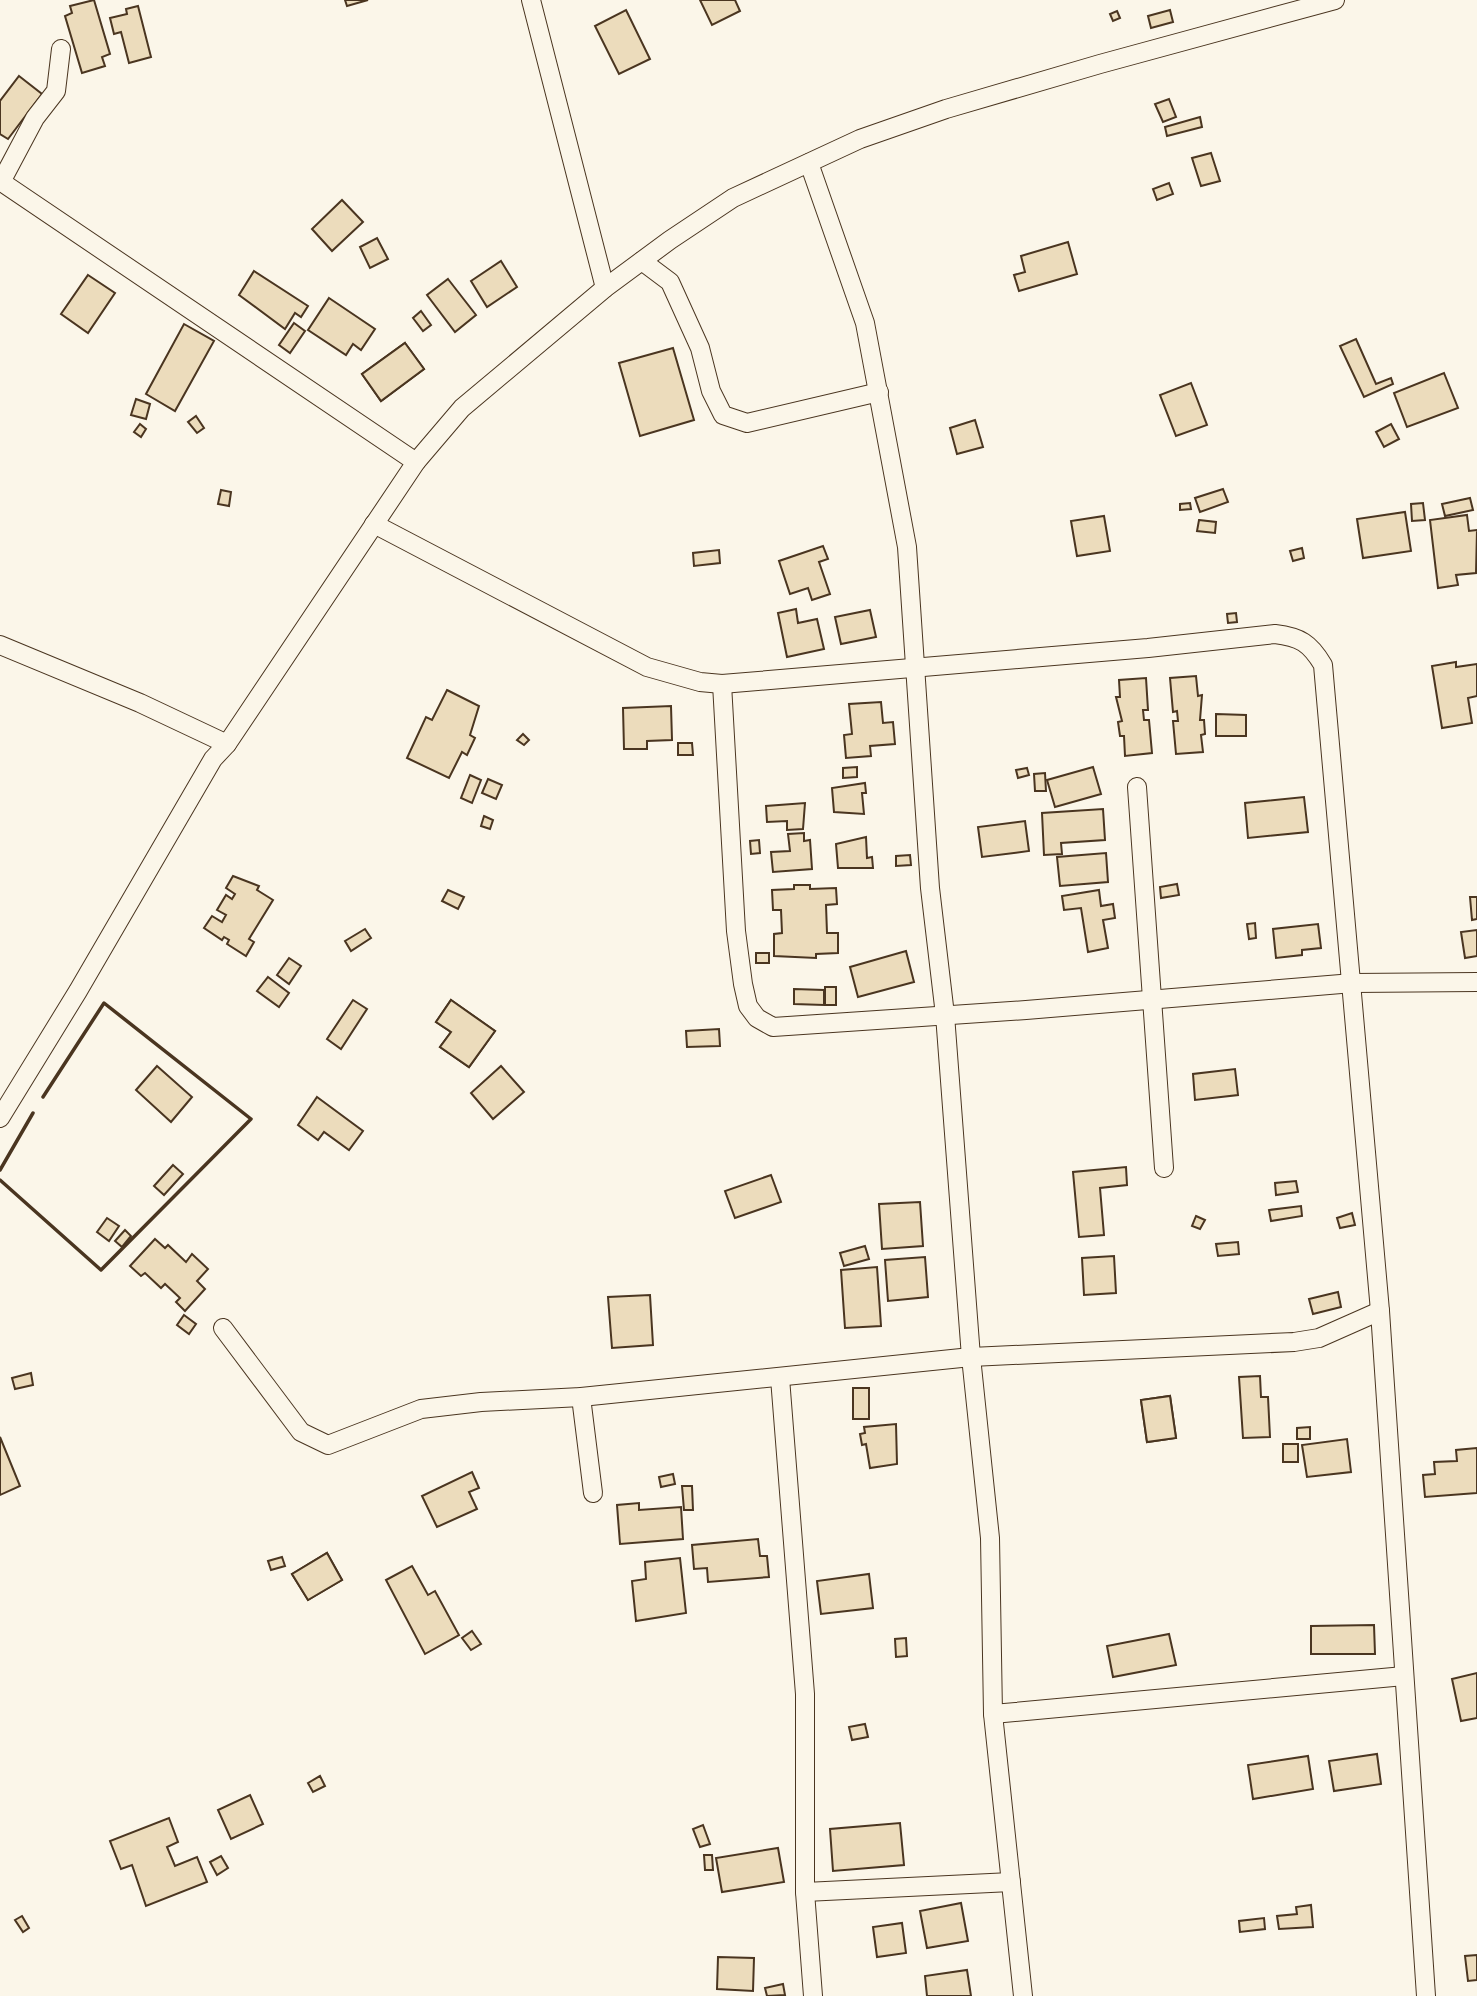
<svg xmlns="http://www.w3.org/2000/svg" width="1477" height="1996" font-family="'Noto Sans',sans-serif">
  <rect width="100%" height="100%" fill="#fbf6e9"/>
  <g fill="#ecdcbc" stroke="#4a3520" stroke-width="2">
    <polygon points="94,0 110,54 102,57 105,66 82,73 65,16 72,13 70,6"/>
    <polygon points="345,0 368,0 347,6"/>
    <polygon points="700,0 735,0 740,11 712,25"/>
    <polygon points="138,6 151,57 129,63 121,32 114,34 110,18 127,14 126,9"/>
    <polygon points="626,10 650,59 619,74 595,26"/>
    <polygon points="1170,10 1173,22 1151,28 1148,16"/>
    <polygon points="1117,11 1120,18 1113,21 1110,14"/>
    <polygon points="19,76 42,94 8,139 0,134 0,101"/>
    <polygon points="1169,99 1176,117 1163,122 1155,104"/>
    <polygon points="1200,117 1202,127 1167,136 1165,127"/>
    <polygon points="1211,153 1220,181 1201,186 1192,158"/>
    <polygon points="1169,183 1173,194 1157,200 1153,189"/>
    <polygon points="342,200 363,222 332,251 312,229"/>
    <polygon points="377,238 388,259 370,268 360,247"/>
    <polygon points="1068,242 1077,274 1019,291 1014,275 1025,272 1021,256"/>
    <polygon points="501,261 517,287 487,307 471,281"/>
    <polygon points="254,271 308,306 301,317 295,313 285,329 239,295"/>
    <polygon points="88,275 115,293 88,333 61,314"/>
    <polygon points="448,279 476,315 455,332 427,295"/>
    <polygon points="329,298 375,329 361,350 353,344 346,355 308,330"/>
    <polygon points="421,311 431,325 423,331 413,318"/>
    <polygon points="294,323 305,331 290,353 279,345"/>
    <polygon points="184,324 214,341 175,411 146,394"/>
    <polygon points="1356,339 1376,384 1391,378 1393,384 1364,397 1340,346"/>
    <polygon points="405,343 424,369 381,401 362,374"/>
    <polygon points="405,343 424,369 381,401 362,374"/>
    <polygon points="673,348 694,420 640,436 619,363"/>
    <polygon points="1444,373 1458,408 1407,427 1394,393"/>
    <polygon points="1191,383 1207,425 1176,436 1160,395"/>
    <polygon points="136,399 150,404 146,419 131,415"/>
    <polygon points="196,416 204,428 197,433 188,422"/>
    <polygon points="975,420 983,447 957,454 950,428"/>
    <polygon points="140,424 146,429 141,437 134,432"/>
    <polygon points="1391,424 1399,439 1384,447 1376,432"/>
    <polygon points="1223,489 1228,502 1200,512 1195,498"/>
    <polygon points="221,490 231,492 229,506 218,504"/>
    <polygon points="1470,498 1473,510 1445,516 1442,504"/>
    <polygon points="1190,503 1191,509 1180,510 1180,504"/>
    <polygon points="1423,503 1425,520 1412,521 1411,504"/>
    <polygon points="1405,512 1411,551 1363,558 1357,519"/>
    <polygon points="1467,515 1469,531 1477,530 1476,573 1456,575 1458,585 1438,588 1430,520"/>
    <polygon points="1104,516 1110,551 1077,556 1071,521"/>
    <polygon points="1199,520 1216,522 1215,533 1197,531"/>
    <polygon points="823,546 828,559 819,562 830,594 812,600 808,588 790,594 779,561"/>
    <polygon points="1302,548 1304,558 1293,561 1290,551"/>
    <polygon points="719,550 720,563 694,566 693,553"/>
    <polygon points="796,609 798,623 817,619 824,649 787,657 778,613"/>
    <polygon points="870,610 876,637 841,644 835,617"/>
    <polygon points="1236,613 1237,622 1228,623 1227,614"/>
    <polygon points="1456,662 1456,667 1477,664 1477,696 1468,698 1472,723 1442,728 1432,666"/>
    <polygon points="1196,676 1198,696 1202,695 1200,720 1204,720 1205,734 1201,735 1203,752 1176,754 1173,721 1178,721 1177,711 1173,712 1170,678"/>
    <polygon points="1146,678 1148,710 1143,710 1144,720 1149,720 1152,753 1125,756 1124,736 1120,736 1118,722 1122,721 1116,697 1120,697 1119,680"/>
    <polygon points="447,690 479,706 470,735 475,738 467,755 462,752 449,778 407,758 426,717 432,720"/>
    <polygon points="881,702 883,723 893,722 895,744 870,746 871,756 846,758 844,735 852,734 849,704"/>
    <polygon points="671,706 672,740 647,741 647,749 624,749 623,708"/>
    <polygon points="1216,714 1246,715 1246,736 1216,736"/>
    <polygon points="523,734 529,740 524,745 517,740"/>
    <polygon points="678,743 692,743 693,755 678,755"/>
    <polygon points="857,767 857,777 843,778 843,768"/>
    <polygon points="1093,767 1101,794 1055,807 1047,780"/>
    <polygon points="1027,768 1029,775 1018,778 1016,770"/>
    <polygon points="1045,773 1046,791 1035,791 1034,774"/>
    <polygon points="470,775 481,780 472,803 461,798"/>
    <polygon points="488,779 502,785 496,799 482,793"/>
    <polygon points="865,783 866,793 862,793 864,814 834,812 832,788"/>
    <polygon points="1304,797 1308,832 1248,838 1245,803"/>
    <polygon points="805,803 803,829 787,830 787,821 767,822 766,806"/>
    <polygon points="1103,809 1105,840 1061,843 1062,854 1044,855 1042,813"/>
    <polygon points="484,816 493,820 490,829 481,826"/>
    <polygon points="1025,821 1029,851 982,857 978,827"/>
    <polygon points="804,833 804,841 810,840 812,869 773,872 771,852 790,851 788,834"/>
    <polygon points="866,837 867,858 872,857 873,868 838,868 836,844"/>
    <polygon points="759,840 760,853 751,854 750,841"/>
    <polygon points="1106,853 1108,882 1060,886 1057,857"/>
    <polygon points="910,855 911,865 896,866 896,856"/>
    <polygon points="233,876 259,886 257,890 273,900 249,939 254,942 246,956 227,944 229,940 224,937 222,940 204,928 212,916 222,922 226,915 217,910 226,895 232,899 235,894 226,888"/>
    <polygon points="1177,884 1179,895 1161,898 1160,887"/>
    <polygon points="794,885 810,885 810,889 836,888 837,904 826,905 827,933 838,933 838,953 816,954 816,958 774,956 774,934 782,933 781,910 773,910 772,890 794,889"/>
    <polygon points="448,890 464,897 458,909 442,901"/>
    <polygon points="1099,890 1101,906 1113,904 1115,918 1103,920 1108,948 1088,952 1081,908 1064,910 1062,896"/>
    <polygon points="1470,897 1477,897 1477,919 1472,920"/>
    <polygon points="1255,923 1256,938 1249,939 1247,924"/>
    <polygon points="1318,924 1321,948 1302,950 1302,955 1276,958 1273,929"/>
    <polygon points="365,929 371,938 351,951 345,941"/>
    <polygon points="1477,930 1477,956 1465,958 1461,932"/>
    <polygon points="906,951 914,982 858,997 850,967"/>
    <rect x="756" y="953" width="13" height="10"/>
    <polygon points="289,958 301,966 289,984 277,975"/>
    <polygon points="268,977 289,993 279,1007 257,991"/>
    <rect x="825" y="987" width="11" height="18"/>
    <polygon points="794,989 824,990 824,1005 794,1004"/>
    <polygon points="353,1000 367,1009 341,1049 327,1039"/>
    <polygon points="451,1000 495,1031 469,1067 440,1047 451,1032 436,1022"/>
    <polygon points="451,1000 495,1031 469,1067 440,1047 451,1032 436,1022"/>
    <polygon points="719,1029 720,1046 687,1047 686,1031"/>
    <polygon points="157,1066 192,1097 171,1122 136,1090"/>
    <polygon points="501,1066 524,1092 493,1119 471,1093"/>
    <polygon points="1235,1069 1238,1095 1195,1100 1193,1074"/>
    <polygon points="317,1097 363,1131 349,1150 324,1132 318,1140 298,1125"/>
    <polygon points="173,1165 183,1174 164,1195 154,1186"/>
    <polygon points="1126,1167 1127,1185 1100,1188 1104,1235 1079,1237 1073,1172"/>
    <polygon points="771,1175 781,1202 735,1218 725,1191"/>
    <polygon points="1296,1181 1298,1192 1276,1195 1275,1183"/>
    <polygon points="920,1202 923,1246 882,1249 879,1204"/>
    <polygon points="1301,1206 1302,1216 1271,1221 1269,1210"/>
    <polygon points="1352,1213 1355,1225 1340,1228 1337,1218"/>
    <polygon points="1196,1216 1205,1220 1200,1229 1192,1226"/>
    <polygon points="107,1218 119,1226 109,1241 97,1232"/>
    <polygon points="125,1230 131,1236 122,1247 115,1241"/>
    <polygon points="155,1239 165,1248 168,1245 186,1262 192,1254 208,1269 197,1281 205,1289 185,1311 176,1302 180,1298 165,1284 161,1288 145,1273 141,1276 130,1266"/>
    <polygon points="1238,1242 1239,1254 1218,1256 1216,1244"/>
    <polygon points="865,1246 869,1259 844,1266 840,1253"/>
    <polygon points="1114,1256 1116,1293 1084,1295 1082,1258"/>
    <polygon points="925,1257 928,1297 888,1301 885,1260"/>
    <polygon points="877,1267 881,1326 845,1328 841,1270"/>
    <polygon points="1338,1292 1341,1307 1313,1314 1309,1299"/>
    <polygon points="650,1295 653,1345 612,1348 608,1297"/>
    <polygon points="184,1315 196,1324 189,1334 177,1325"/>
    <polygon points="31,1373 33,1385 15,1389 12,1378"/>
    <polygon points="1260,1376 1261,1397 1268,1397 1270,1437 1243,1438 1239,1377"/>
    <rect x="853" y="1388" width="16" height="31"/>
    <polygon points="1170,1396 1176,1438 1147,1442 1141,1400"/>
    <polygon points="1170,1396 1176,1438 1147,1442 1141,1400"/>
    <polygon points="896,1424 897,1464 870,1468 866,1444 862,1445 860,1434 865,1433 864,1427"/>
    <polygon points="1310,1427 1310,1439 1297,1439 1297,1428"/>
    <polygon points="0,1437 20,1486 0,1495"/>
    <polygon points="1347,1439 1351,1472 1307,1477 1302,1445"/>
    <rect x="1283" y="1444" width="15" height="18"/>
    <polygon points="1477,1448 1477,1493 1425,1497 1423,1475 1435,1474 1434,1462 1457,1461 1456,1450"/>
    <polygon points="472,1472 479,1488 469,1492 477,1509 437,1527 422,1496"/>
    <polygon points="673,1474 675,1484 661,1487 659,1477"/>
    <polygon points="682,1486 692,1486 693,1510 684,1510"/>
    <polygon points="639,1503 639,1510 681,1507 683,1539 620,1544 617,1505"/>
    <polygon points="758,1539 760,1556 767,1556 769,1577 708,1582 707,1568 694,1569 692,1545"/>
    <polygon points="327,1553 342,1580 308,1600 292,1574"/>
    <polygon points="327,1553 342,1580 308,1600 292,1574"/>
    <polygon points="282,1557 285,1566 271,1570 268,1561"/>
    <polygon points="680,1558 686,1613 636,1621 632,1581 646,1579 645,1562"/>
    <polygon points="412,1566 428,1595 435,1591 459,1635 425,1654 386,1580"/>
    <polygon points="869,1574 873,1608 821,1614 817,1581"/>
    <polygon points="1374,1625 1375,1654 1311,1654 1311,1626"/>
    <polygon points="472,1631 481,1644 471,1650 462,1638"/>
    <polygon points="1169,1634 1176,1665 1113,1677 1107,1646"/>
    <polygon points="906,1638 907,1656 896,1657 895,1639"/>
    <polygon points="1477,1673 1477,1718 1461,1721 1452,1679"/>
    <polygon points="865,1724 868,1737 852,1740 849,1727"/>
    <polygon points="1377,1754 1381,1784 1334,1791 1329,1761"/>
    <polygon points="1308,1756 1313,1789 1253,1799 1248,1765"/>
    <polygon points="320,1776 325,1786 313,1792 308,1783"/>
    <polygon points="250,1795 263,1824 231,1839 218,1810"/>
    <polygon points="169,1818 178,1842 167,1847 175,1866 197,1857 207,1882 146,1906 132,1865 121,1869 110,1841"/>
    <polygon points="900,1823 904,1865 833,1871 830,1829"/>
    <polygon points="703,1825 710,1844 700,1847 693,1829"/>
    <polygon points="778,1848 784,1882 722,1892 716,1858"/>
    <polygon points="704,1855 712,1855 713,1870 705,1870"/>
    <polygon points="221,1856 228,1868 217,1875 210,1862"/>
    <polygon points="961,1903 968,1941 927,1948 920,1911"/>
    <polygon points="1311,1905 1313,1927 1279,1929 1277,1916 1297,1914 1296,1907"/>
    <polygon points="22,1916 29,1928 23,1932 15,1920"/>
    <polygon points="1264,1918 1265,1929 1240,1932 1239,1921"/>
    <polygon points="902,1923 906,1953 877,1957 873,1927"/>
    <polygon points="1477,1955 1477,1980 1468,1981 1465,1956"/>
    <polygon points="718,1957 754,1958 753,1991 717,1989"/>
    <polygon points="967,1970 971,1996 927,1996 925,1976"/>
    <polygon points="783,1984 785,1995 767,1996 765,1988"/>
  </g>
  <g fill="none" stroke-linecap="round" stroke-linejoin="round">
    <g stroke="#4a3520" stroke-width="20">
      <g id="street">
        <polyline points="531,0 605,288"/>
        <polyline points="809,163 865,323 907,547 930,888 945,1015 971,1357 990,1538 993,1714 1023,1996"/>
        <polyline points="0,181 416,462"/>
        <polyline points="1,182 35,118 56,91 61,49"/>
        <polyline points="642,261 670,282 700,348 711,391 723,415 747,423 879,392"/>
        <path d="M374,524l273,143 53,15 22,2 426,-36 127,-14c25,3 35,9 48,31l57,646 46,685"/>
        <polyline points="0,645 140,703 227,744"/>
        <polyline points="722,684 736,931 743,984 748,1006 757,1018 773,1027 1026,1010 1353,983 1477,982"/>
        <polyline points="1137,787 1164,1168"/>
        <polyline points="0,1118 78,991 213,759 227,744 416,462 462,408 605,288 670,240 733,198 860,139 946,109 1100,64 1335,0"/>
        <polyline points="223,1328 301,1432 328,1445 421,1409 481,1402 581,1397 971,1357 1294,1342 1319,1338 1380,1311"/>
        <polyline points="780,1378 805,1694 805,1892 813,1996"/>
        <polyline points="581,1397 593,1493"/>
        <polyline points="993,1714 1404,1676"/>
        <polyline points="805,1892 1011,1882"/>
      </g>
    </g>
    <use href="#street" stroke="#fbf6e9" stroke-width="18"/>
    <g stroke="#4a3520" stroke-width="3.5">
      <polyline points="0,1170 33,1113"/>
      <polyline points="0,1180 101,1270 251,1119 104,1003 43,1097"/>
    </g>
  </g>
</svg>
